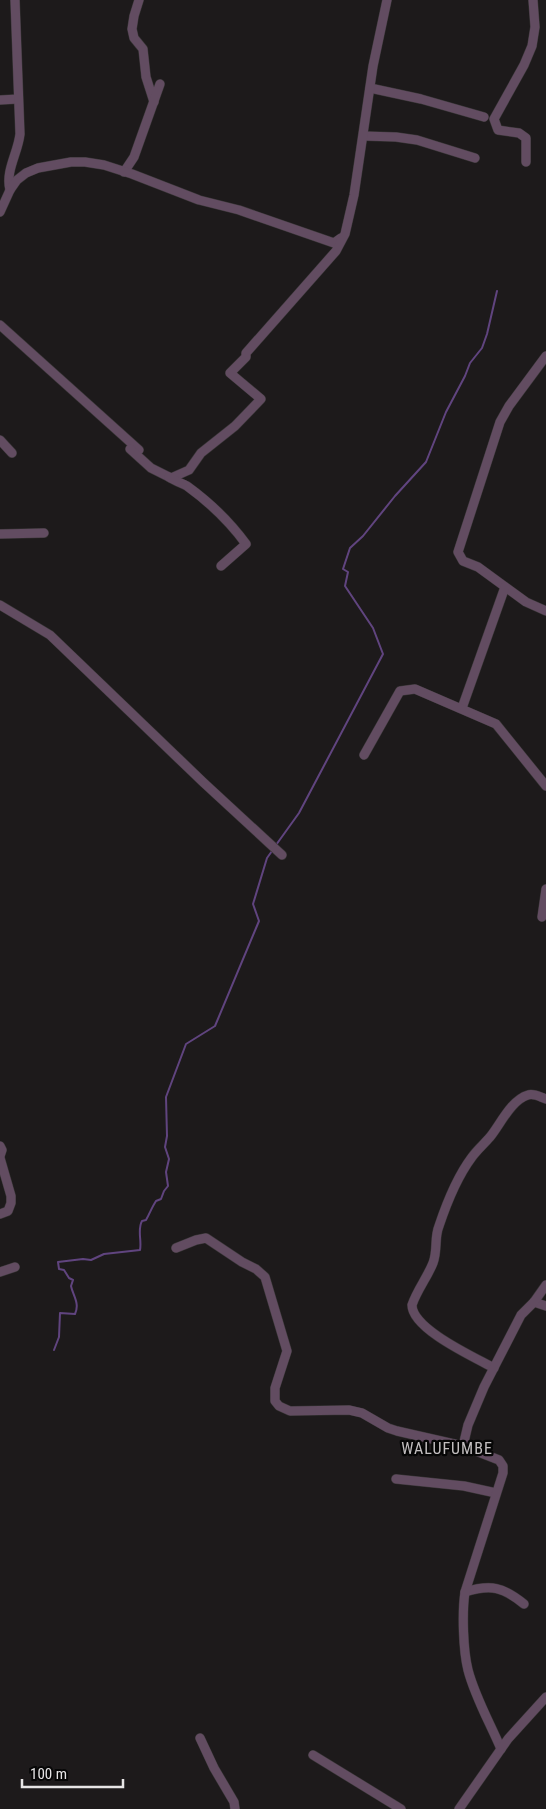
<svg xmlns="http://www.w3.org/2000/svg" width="546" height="1809" font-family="'Roboto Condensed',sans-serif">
  <rect width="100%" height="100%" fill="#1d1a1b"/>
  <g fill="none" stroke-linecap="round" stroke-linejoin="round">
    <g stroke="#60447f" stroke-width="2">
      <polyline points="276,845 299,813 383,654 373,628 345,586 348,572 343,569 350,548 363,536 395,496 426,462 446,412 465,376 470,363 482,348 487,334 497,291"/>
      <path d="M54,1350l5,-13 1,-24 15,1c5,-11 -2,-18 -4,-28l2,-6 -4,-2 -5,-8 -5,-1 -1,-7 25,-3 8,1 13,-6 36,-4c2,-10 -3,-20 2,-29l4,-1c4,-7 6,-13 10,-19l5,-2 3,-8 4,-5 -2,-14 3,-13 -4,-12 2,-11 -1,-39 20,-53 29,-18 44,-105 -6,-17 14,-46 5,-7"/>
    </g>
    <g stroke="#393637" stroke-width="10">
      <g id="minor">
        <polyline points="139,0 134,16 132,29 134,38 143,49 146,77 154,102"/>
        <polyline points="370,88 421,99 484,117"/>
        <polyline points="0,100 18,99"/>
        <polyline points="364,136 396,137 417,140 475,158"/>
        <polyline points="526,162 526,138 519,133 498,130 494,119 524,65 532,46 535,27 533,0"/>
        <polyline points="124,172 134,157 160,84"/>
        <path d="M10,190c-5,-19 8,-37 10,-56l-5,-134"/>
        <polyline points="0,212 10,190 17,180 26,173 38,168 71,162 85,162 104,165 132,174 199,200 239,210 334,243 341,238"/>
        <polyline points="0,325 139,450"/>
        <polyline points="546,356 509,406 500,422 458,552 463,561 478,567 526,602 546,611"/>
        <polyline points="0,440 12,453"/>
        <polyline points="130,449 151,468 171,478 189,470 201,453 235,426 261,399 230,373 246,357 246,353 336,251 345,234 354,195 373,66 387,0"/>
        <path d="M169,477c6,4 12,6 18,9 22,16 43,36 59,58l-25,22"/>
        <polyline points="0,534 44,533"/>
        <polyline points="0,605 50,635 204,783 282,855"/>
        <polyline points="462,708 505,587"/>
        <polyline points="364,755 400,691 415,689 496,724 546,786"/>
        <polyline points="542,917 546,889"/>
        <polyline points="0,1146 2,1150 0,1156"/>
        <polyline points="0,1158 11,1196 11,1203 8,1211 0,1214"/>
        <polyline points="176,1248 196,1240 206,1238 242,1262 256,1269 265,1277 287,1351 275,1388 275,1401 279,1406 290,1411 349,1410 362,1413 388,1428 397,1431 463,1446"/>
        <polyline points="0,1272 15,1267"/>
        <polyline points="534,1302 546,1306"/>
        <path d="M494,1368c-20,-11 -82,-39 -82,-63 5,-15 15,-27 21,-42 5,-13 1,-25 6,-37 8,-24 18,-49 33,-69 5,-7 12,-13 18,-20 10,-12 21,-37 38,-42 6,-2 12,2 18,4"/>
        <polyline points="396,1479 464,1486 496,1493"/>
        <path d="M465,1592c26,-8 38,-5 59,12"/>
        <polyline points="200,1738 214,1768 234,1802 235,1809"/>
        <path d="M501,1749c-11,-26 -26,-52 -33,-79 -5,-20 -6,-58 -3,-78l38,-119v-7l-4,-6 -36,-14 5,-21 16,-38 37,-72 13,-13 12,-17"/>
        <polyline points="313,1755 401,1809"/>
        <polyline points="459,1809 508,1739 546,1697"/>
      </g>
    </g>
    <use href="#minor" stroke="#624c61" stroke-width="9"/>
  </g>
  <g text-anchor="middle" stroke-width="4.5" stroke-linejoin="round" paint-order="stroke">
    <g font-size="16" letter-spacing="1" fill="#c3bfc0" stroke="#060606">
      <text x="447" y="1454">WALUFUMBE</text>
    </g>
  </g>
  <path d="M22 1779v8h101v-8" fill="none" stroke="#e7e5e6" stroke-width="2.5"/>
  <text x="30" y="1779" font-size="15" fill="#e7e5e6" stroke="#060606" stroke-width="4" paint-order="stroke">100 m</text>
</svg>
